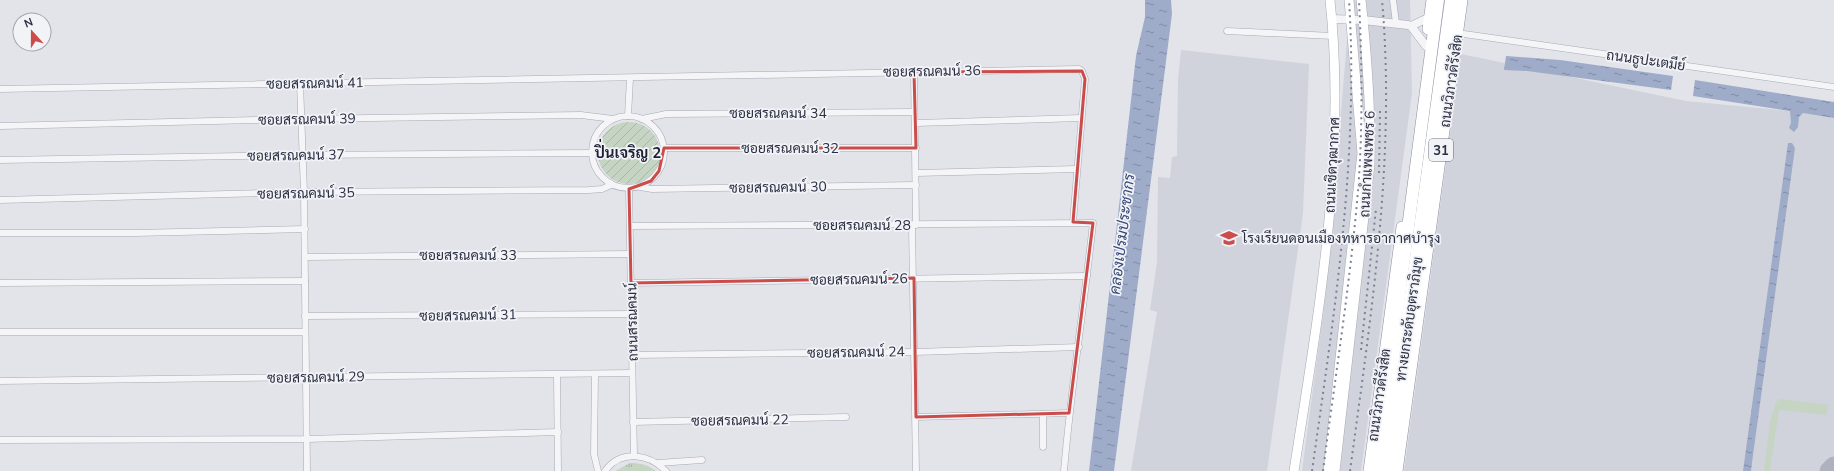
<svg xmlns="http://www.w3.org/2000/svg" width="1834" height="471" font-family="'Nunito Sans',Sarabun,sans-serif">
  <defs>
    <pattern id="park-tufts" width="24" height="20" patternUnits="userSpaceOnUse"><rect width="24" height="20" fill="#c5d4c3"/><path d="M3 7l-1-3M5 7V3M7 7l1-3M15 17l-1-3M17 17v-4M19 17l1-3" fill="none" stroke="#a9b6a9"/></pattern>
    <pattern id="garden-furrows" width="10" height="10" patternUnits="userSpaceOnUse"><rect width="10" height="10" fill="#c5d4c3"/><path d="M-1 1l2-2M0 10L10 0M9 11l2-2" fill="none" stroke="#a9b6a9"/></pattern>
    <pattern id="water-ripples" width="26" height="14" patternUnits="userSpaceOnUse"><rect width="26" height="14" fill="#9eacc9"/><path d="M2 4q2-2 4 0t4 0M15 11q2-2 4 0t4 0" fill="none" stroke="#818ca5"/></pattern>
  </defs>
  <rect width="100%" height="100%" fill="#e2e4ea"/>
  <g fill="#d0d3dc">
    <polygon points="1344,0 1410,0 1412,93 1361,471 1302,471 1326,292 1348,28"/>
    <polygon points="1181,50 1309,64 1303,213 1267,471 1131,471 1157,312 1150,310 1157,262 1158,177 1170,178 1172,157 1177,156 1178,79"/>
    <polygon points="1461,54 1686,101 1834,115 1834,471 1404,471"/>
  </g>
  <polygon fill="#c5d4c3" points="1780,399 1829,405 1826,415 1779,410 1770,471 1764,471 1770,422 1776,402"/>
  <path fill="url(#park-tufts)" d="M630,463c11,0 18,2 26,8h-41z"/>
  <circle fill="url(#garden-furrows)" cx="629" cy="153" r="31"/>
  <g fill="url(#water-ripples)">
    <polygon points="1145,0 1171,0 1172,14 1114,471 1089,471 1136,56 1145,17"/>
    <polygon points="1506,56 1560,60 1673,76 1671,90 1527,71 1504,70"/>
    <polygon points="1695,80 1834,102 1834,118 1803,113 1799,117 1798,127 1794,132 1789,128 1791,123 1790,111 1693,96"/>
    <polygon points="1788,143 1792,143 1795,148 1753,455 1751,471 1743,471"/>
  </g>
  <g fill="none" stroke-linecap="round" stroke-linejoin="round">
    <polyline stroke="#afb2be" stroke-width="19" points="1829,471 1834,466"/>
    <g stroke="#a7aab4" stroke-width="7">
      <g id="minor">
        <polyline points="1393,0 1396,23"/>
        <polyline points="1227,31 1333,36"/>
        <polyline points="1457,33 1834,87"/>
        <polyline points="914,72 916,225"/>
        <polyline points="300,83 304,192 307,471"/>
        <polyline points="0,89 1079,69 1082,71 1085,79 1073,222"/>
        <circle cx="628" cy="152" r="36"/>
        <polyline points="628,116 630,78"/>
        <polyline points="642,119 666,114 914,112"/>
        <polyline points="916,123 1081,118"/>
        <polyline points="0,126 301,119 581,115 613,119"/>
        <polyline points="664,148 916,148"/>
        <polyline points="0,160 301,155 591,153"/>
        <polyline points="916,173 1077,169"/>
        <polyline points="640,187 652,189 916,185"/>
        <polyline points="629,189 634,456"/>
        <polyline points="0,200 304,192 589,190 602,189 611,185"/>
        <polyline points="912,225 916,471"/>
        <path d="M630,226l463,-3c-9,83 -22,165 -29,248"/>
        <polyline points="0,233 135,233 305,229"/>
        <polyline points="305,257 630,254"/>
        <polyline points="0,283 305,281"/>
        <polyline points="631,283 1087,276"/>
        <polyline points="305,316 631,314"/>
        <polyline points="0,332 305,332"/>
        <polyline points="632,355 915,352 1079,347"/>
        <polyline points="595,374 594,454 598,471"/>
        <polyline points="557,375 558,471"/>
        <polyline points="0,381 632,373"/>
        <polyline points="916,417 1069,413"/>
        <polyline points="633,422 846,417"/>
        <polyline points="0,440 307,439 558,432"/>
        <polyline points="1043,447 1043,414"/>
        <polyline points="658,463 702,460"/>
        <path d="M605,471c16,-22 44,-17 61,0"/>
      </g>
    </g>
    <g stroke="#a7aab4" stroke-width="9">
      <g id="tertiary">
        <polyline points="1332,19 1363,20 1408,25 1411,26 1426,46"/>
        <polyline points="1411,26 1430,17"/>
      </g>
    </g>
    <g stroke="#a7aab4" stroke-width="10">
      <g id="secondary">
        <path d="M1294,471c24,-155 53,-314 36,-471"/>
        <polyline points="1328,471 1362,153 1349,0"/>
        <path d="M1335,471l35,-307c1,-55 -3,-109 -9,-164"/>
      </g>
    </g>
    <g stroke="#8a8fa0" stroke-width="12">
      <g id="trunk">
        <polyline points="1428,29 1432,0"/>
        <polyline points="1369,471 1402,227"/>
        <polyline points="1397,471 1462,0"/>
      </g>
    </g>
    <g stroke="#8a8fa0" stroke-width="13">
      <g id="motorway">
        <polyline points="1376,471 1438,0"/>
        <polyline points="1387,471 1451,0"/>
      </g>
    </g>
    <use href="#minor" stroke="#f5f5f8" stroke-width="6"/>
    <use href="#tertiary" stroke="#f5f5f8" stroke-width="8"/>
    <use href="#secondary" stroke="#fff" stroke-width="9"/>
    <use href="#trunk" stroke="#fff" stroke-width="11"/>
    <use href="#motorway" stroke="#fff" stroke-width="12"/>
    <g stroke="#7c8193" stroke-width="2" stroke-dasharray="2 4" stroke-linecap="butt">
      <polyline points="1379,173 1380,111"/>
      <polyline points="1361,350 1376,209"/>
      <path d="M1312,471c22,-156 47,-313 37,-471"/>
      <path d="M1323,471c12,-93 27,-186 35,-280 5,-63 4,-128 1,-191"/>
      <path d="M1350,471c21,-156 46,-313 32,-471"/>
    </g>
  </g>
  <path fill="none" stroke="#cb4d4b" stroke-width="3" stroke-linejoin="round" d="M1082,71l3,8 -12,143 20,1 -24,190 -153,4 -2,-139 -283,5 -2,-94 22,-8 8,-10 5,-23h252l-2,-76z"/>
  <defs>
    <g id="school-bare" transform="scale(1.38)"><path d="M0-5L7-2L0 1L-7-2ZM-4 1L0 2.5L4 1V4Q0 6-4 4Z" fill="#cb4d4b" stroke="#f2f3f7" stroke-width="2.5" paint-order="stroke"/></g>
  </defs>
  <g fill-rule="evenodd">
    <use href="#school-bare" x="1229" y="238"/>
  </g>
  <g text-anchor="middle" stroke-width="3.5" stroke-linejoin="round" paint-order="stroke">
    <rect fill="#f2f3f7" stroke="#666a78" stroke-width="1" x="1429" y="139" width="24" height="22" rx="3"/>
    <g font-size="13" font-weight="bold" fill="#2a2f42">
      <text x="1441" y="155">31</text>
    </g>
    <g font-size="14" fill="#2a2f42" stroke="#f2f3f7">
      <text transform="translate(1646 60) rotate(8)" y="5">ถนนธูปะเตมีย์</text>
      <text transform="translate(932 71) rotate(-1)" y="5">ซอยสรณคมน์ 36</text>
      <text transform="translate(1451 81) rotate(-82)" y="5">ถนนวิภาวดีรังสิต</text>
      <text transform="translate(315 83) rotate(-1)" y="5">ซอยสรณคมน์ 41</text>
      <text x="778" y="118">ซอยสรณคมน์ 34</text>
      <text transform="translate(307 119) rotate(-1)" y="5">ซอยสรณคมน์ 39</text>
      <text x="790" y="153">ซอยสรณคมน์ 32</text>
      <text transform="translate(296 155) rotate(-1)" y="5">ซอยสรณคมน์ 37</text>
      <text transform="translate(1367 164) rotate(-87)" y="5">ถนนกำแพงเพชร 6</text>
      <text transform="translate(1332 165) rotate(-87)" y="5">ถนนเชิดวุฒากาศ</text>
      <text transform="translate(778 187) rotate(-1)" y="5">ซอยสรณคมน์ 30</text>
      <text transform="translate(306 193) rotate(-1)" y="5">ซอยสรณคมน์ 35</text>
      <text x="862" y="230">ซอยสรณคมน์ 28</text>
      <text x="468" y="260">ซอยสรณคมน์ 33</text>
      <text transform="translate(859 279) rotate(-1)" y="5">ซอยสรณคมน์ 26</text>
      <text transform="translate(468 315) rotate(-1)" y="5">ซอยสรณคมน์ 31</text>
      <text transform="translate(1409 319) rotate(-82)" y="5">ทางยกระดับอุตราภิมุข</text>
      <text transform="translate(632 322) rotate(-91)" y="5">ถนนสรณคมน์</text>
      <text transform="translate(856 352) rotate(-1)" y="5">ซอยสรณคมน์ 24</text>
      <text transform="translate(316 377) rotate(-1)" y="5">ซอยสรณคมน์ 29</text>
      <text transform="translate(1379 395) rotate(-82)" y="5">ถนนวิภาวดีรังสิต</text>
      <text transform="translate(740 420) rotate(-1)" y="5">ซอยสรณคมน์ 22</text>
    </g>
    <g font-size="14" fill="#2a2f42" stroke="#f2f3f7" text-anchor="start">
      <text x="1242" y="243">โรงเรียนดอนเมืองทหารอากาศบำรุง</text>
    </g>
    <g font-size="15" font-weight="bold" fill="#1d2033" stroke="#f2f3f7">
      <text x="628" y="158">ปิ่นเจริญ 2</text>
    </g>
    <g font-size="15" font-style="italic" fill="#354775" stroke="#f2f3f7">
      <text transform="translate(1122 234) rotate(-83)" y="5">คลองเปรมประชากร</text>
    </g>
  </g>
  <g transform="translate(32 32) rotate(339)"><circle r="19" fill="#f2f3f7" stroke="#a2a5af"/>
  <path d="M0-3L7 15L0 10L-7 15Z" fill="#cb4d4b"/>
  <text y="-6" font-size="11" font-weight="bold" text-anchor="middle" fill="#2a2f42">N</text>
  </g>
</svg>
